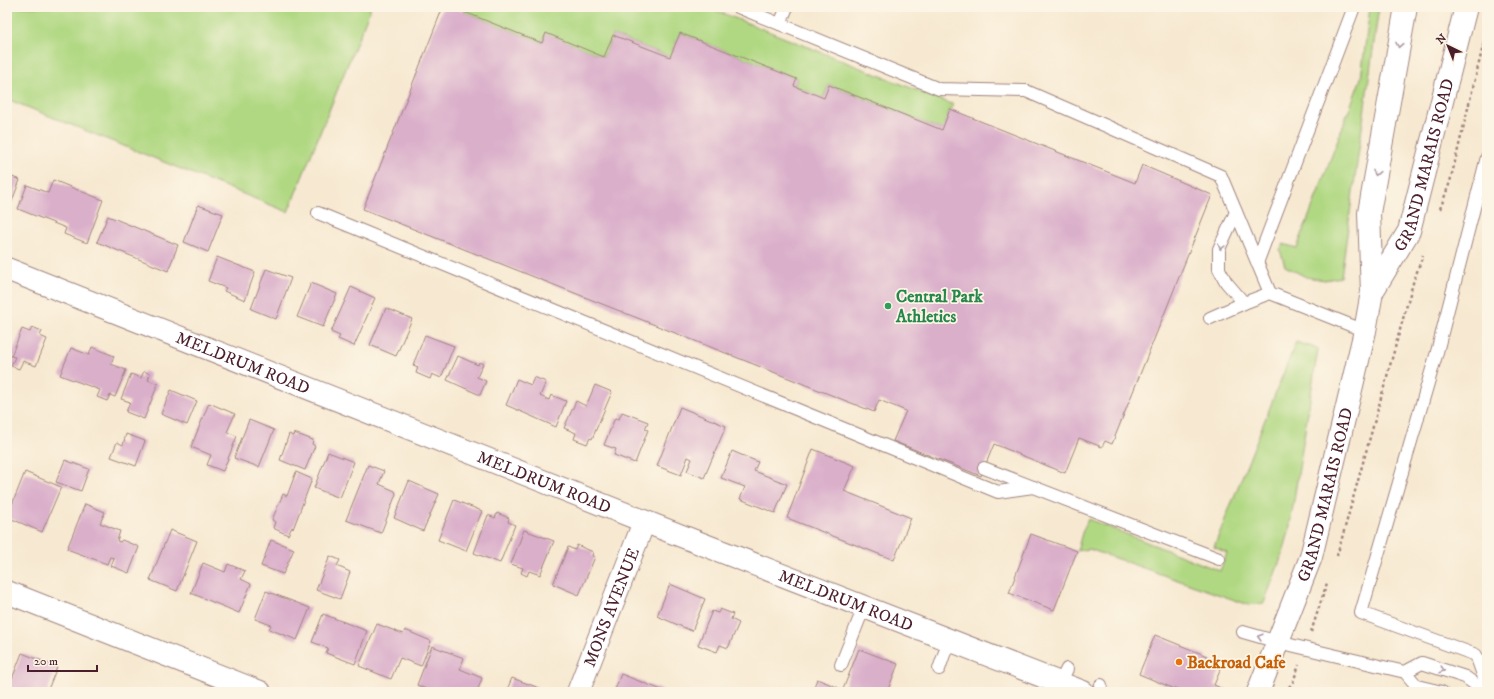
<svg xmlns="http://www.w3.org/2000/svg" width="1494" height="699" font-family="'IM FELL DW Pica',serif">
  <rect width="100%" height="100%" fill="#fcf5e5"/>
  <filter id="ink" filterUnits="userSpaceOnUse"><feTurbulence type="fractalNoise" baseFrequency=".025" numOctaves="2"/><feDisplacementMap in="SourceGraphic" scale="8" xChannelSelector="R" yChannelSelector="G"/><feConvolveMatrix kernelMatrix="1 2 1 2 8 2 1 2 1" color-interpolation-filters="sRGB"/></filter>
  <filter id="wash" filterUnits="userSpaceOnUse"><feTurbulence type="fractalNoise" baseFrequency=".012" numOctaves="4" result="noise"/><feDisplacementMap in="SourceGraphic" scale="16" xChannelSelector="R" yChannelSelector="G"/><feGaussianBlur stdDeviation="0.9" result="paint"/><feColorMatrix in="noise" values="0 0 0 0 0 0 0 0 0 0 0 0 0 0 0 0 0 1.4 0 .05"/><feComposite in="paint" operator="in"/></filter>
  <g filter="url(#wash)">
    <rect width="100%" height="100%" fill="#f7e9d1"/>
    <g fill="#b0d882" stroke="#7d7c56">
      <polygon points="7,7 371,7 288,212 7,99"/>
      <polygon points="466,7 707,7 954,105 950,109 942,130 829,85 823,98 794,86 797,79 680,33 670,57 613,35 604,57 546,34 542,43 464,12"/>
      <polygon points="1370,7 1379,7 1341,277 1325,280 1306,277 1285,266 1280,250 1283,244 1297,248 1361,78"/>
      <polygon points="1296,342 1318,349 1289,531 1284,550 1264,603 1249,605 1089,549 1077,551 1082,533 1088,519 1220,571 1227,553 1214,547"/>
    </g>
    <g id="blocks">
      <g fill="#daafca">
        <polygon points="443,7 452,7 542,43 546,33 604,57 613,35 670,57 680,33 797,79 794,86 824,98 829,85 942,130 950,109 1135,183 1142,165 1212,195 1112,444 1105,441 1102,447 1079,438 1065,473 994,444 981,476 893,441 906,411 879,400 874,412 363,209"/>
        <polygon points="7,175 20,180 9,209 7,208"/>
        <polygon points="53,180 103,200 87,243 64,234 66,228 18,209 27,185 48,193"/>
        <polygon points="198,205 223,214 208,252 184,242"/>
        <polygon points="108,216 178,245 168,271 97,242"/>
        <polygon points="217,257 255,272 245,300 224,291 226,288 208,281"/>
        <polygon points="266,269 291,278 276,319 251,309"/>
        <polygon points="311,283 337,294 323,327 297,317"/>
        <polygon points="351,287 375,298 354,346 338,339 340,336 331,332"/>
        <polygon points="386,308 412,319 396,356 370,345"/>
        <polygon points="32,327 42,331 40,336 47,339 36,366 23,361 19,369 11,366 15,357 11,356 22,329 30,332"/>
        <polygon points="425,335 454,346 441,378 432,374 430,379 416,373 418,367 413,365"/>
        <polygon points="92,347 114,356 111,364 126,370 115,397 110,395 107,401 97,397 100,390 60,375 71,348 89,355"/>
        <polygon points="458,356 478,365 479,362 483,364 477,377 486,381 480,395 447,380"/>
        <polygon points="144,371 150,374 148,380 158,384 144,419 126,412 130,402 121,399 131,374 141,378"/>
        <polygon points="534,377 546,382 540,396 549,400 551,395 566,401 556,427 506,405 517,379 531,385"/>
        <polygon points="595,385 612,392 592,439 590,438 587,444 574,439 576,433 564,428 576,401 586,406"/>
        <polygon points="171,390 197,401 187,425 161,414"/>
        <polygon points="209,403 235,414 227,432 237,436 223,471 207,465 211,455 191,447"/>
        <polygon points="680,407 726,426 704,478 687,471 692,459 688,457 681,475 657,466"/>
        <polygon points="622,412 648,422 645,429 648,430 635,463 614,455 616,449 604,445 615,418 619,419"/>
        <polygon points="249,420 274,430 259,467 234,458"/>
        <polygon points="294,433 313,440 312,444 315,446 305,470 280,460 289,434 293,436"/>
        <polygon points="126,434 145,441 136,466 111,457 117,442 123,445"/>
        <polygon points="813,449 855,466 844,491 911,518 894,560 787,518"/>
        <polygon points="732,451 758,462 754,471 787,484 775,513 740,499 745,487 721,478"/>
        <polygon points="328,452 354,462 340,498 314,488"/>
        <polygon points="65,460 89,469 81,491 56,482"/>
        <polygon points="368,465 384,471 379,484 395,491 396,494 381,533 346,520"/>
        <polygon points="25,472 61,487 42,532 7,517"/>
        <polygon points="296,472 312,479 293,529 292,527 288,535 273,528 275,522 272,520 283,494 287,496"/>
        <polygon points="409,481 439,494 423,531 394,518"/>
        <polygon points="454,500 482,511 466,551 438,540"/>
        <polygon points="85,504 105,512 100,523 120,531 117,541 120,542 122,540 139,547 129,573 111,566 114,558 110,557 107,564 67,549"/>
        <polygon points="497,513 509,518 508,522 515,525 500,563 474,553 488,515 495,518"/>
        <polygon points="170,530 197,541 177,591 150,580"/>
        <polygon points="524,530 554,541 540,575 529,571 527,576 521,573 523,568 511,564"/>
        <polygon points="1031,534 1077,551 1054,610 1009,593"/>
        <polygon points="271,540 294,549 283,574 261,566"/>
        <polygon points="577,545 593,552 592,556 595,557 579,595 553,584 568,547 575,550"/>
        <polygon points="330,556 340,560 337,566 350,572 340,599 316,590"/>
        <polygon points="203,563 225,572 228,564 245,571 241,579 251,584 239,613 191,593"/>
        <polygon points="670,584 705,599 692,631 657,616"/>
        <polygon points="266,591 310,608 297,640 269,629 271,625 255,619"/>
        <polygon points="720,609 733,614 731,619 739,623 728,648 720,645 717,652 698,645 712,611 718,613"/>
        <polygon points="323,614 367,631 355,664 326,653 328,648 312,642"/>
        <polygon points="377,624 403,634 405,630 431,641 421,666 400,658 391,679 359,666"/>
        <polygon points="1155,635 1207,656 1206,659 1222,666 1214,685 1223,689 1222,692 1182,692 1139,674"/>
        <polygon points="432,646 464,658 460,669 482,678 477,692 425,692 426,689 417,685"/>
        <polygon points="859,649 898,664 887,692 842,692"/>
        <polygon points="22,653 57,667 47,692 7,692"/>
        <polygon points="621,674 667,692 614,692"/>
        <polygon points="512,678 542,689 541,692 506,692"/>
        <polygon points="817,679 839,688 838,692 812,692"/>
      </g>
    </g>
  </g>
  <g filter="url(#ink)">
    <use href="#blocks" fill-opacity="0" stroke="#a0847e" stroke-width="1"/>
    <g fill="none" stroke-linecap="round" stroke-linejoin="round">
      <g stroke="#a0847e" stroke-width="14">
        <g id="service">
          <polyline points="738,7 939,89 1026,91 1221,176 1270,293 1365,331"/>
          <polyline points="780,24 787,7"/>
          <polyline points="1487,157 1437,352 1361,613 1476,655 1487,686"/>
          <polyline points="1236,212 1219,249 1219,269 1226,282 1244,303"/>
          <polyline points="318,213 998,492 1033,487"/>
          <polyline points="1257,263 1354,7"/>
          <polyline points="1210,318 1244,303 1270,293"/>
          <polyline points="984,468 1219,559"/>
          <polyline points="1243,632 1278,642 1405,672 1417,686 1442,692"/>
          <polyline points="841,665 864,607"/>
          <polyline points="939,669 949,640"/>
          <polyline points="1405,672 1422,663 1465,677 1486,692"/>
          <polyline points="1060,683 1067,669"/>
          <polyline points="1098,692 1101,685"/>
        </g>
      </g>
      <g stroke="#a0847e" stroke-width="24">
        <g id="minor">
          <path id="s1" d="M7,269l672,266 404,157"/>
          <polyline points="7,592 260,692"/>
          <path id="s2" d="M578,692l66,-170"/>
        </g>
      </g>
      <g stroke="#a0847e" stroke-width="24">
        <g id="tertiary">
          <path id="s3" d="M1372,292l37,-61 57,-224"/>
          <path id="s4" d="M1258,692l53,-135 54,-226 7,-39 -3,-79 37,-206"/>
        </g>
      </g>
      <g stroke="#a0847e" stroke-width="2.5" stroke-dasharray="3 3" stroke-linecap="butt">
        <polyline points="1440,209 1450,182 1487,30"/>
        <polyline points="1337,556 1413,283 1423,255"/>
        <polyline points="1311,632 1327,583"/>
        <polyline points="1285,692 1293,682 1299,665"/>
      </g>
      <use href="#service" stroke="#fff" stroke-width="12"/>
      <use href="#minor" stroke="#fff" stroke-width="22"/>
      <use href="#tertiary" stroke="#fff" stroke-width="22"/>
    </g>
    <defs><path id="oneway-chevron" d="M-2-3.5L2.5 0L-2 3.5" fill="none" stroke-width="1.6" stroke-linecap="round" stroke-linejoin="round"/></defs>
    <g stroke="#ae9aa0">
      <use href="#oneway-chevron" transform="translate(1399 45) rotate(100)"/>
      <use href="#oneway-chevron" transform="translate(1376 173) rotate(100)"/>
      <use href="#oneway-chevron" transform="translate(1221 247) rotate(106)"/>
      <use href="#oneway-chevron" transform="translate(1260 637) rotate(-164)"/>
      <use href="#oneway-chevron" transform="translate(1442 670) rotate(17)"/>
    </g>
  </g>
  <circle fill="#2e9e5b" stroke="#fcf5e5" stroke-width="1.5" cx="888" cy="306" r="4"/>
  <circle fill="#e8710a" stroke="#fcf5e5" stroke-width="1.5" cx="1179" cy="662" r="4"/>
  <g text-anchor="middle" stroke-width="3.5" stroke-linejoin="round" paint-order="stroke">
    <g font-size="17" fill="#4a1f2b" stroke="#fcf5e5">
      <text dy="6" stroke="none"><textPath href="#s3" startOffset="139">GRAND MARAIS ROAD</textPath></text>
      <text dy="6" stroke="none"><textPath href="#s1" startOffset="254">MELDRUM ROAD</textPath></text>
      <text dy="6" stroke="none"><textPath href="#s1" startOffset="578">MELDRUM ROAD</textPath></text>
      <text dy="6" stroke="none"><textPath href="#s4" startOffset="209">GRAND MARAIS ROAD</textPath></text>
      <text dy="6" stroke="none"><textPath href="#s1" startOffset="902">MELDRUM ROAD</textPath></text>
      <text dy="6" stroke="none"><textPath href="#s2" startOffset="91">MONS AVENUE</textPath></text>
    </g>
    <g font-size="17" font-weight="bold" fill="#27864d" stroke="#fcf5e5" text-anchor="start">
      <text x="896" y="302">Central Park<tspan x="896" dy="20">Athletics</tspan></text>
    </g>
    <g font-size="17" font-weight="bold" fill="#c56008" stroke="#fcf5e5" text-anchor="start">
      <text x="1187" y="668">Backroad Cafe</text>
    </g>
  </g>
  <rect width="1494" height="699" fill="none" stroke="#fcf5e5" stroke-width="24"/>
  <g transform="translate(1448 46) rotate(317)" stroke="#fcf5e5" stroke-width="3" paint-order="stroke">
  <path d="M0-3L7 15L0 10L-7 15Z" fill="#4a1f2b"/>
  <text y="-6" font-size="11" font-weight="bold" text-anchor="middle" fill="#4a1f2b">N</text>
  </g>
  <path d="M28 665v6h69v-6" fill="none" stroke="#4a1f2b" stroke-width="2"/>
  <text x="34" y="665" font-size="12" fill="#4a1f2b" stroke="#fcf5e5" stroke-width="3" paint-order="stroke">20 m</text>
</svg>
